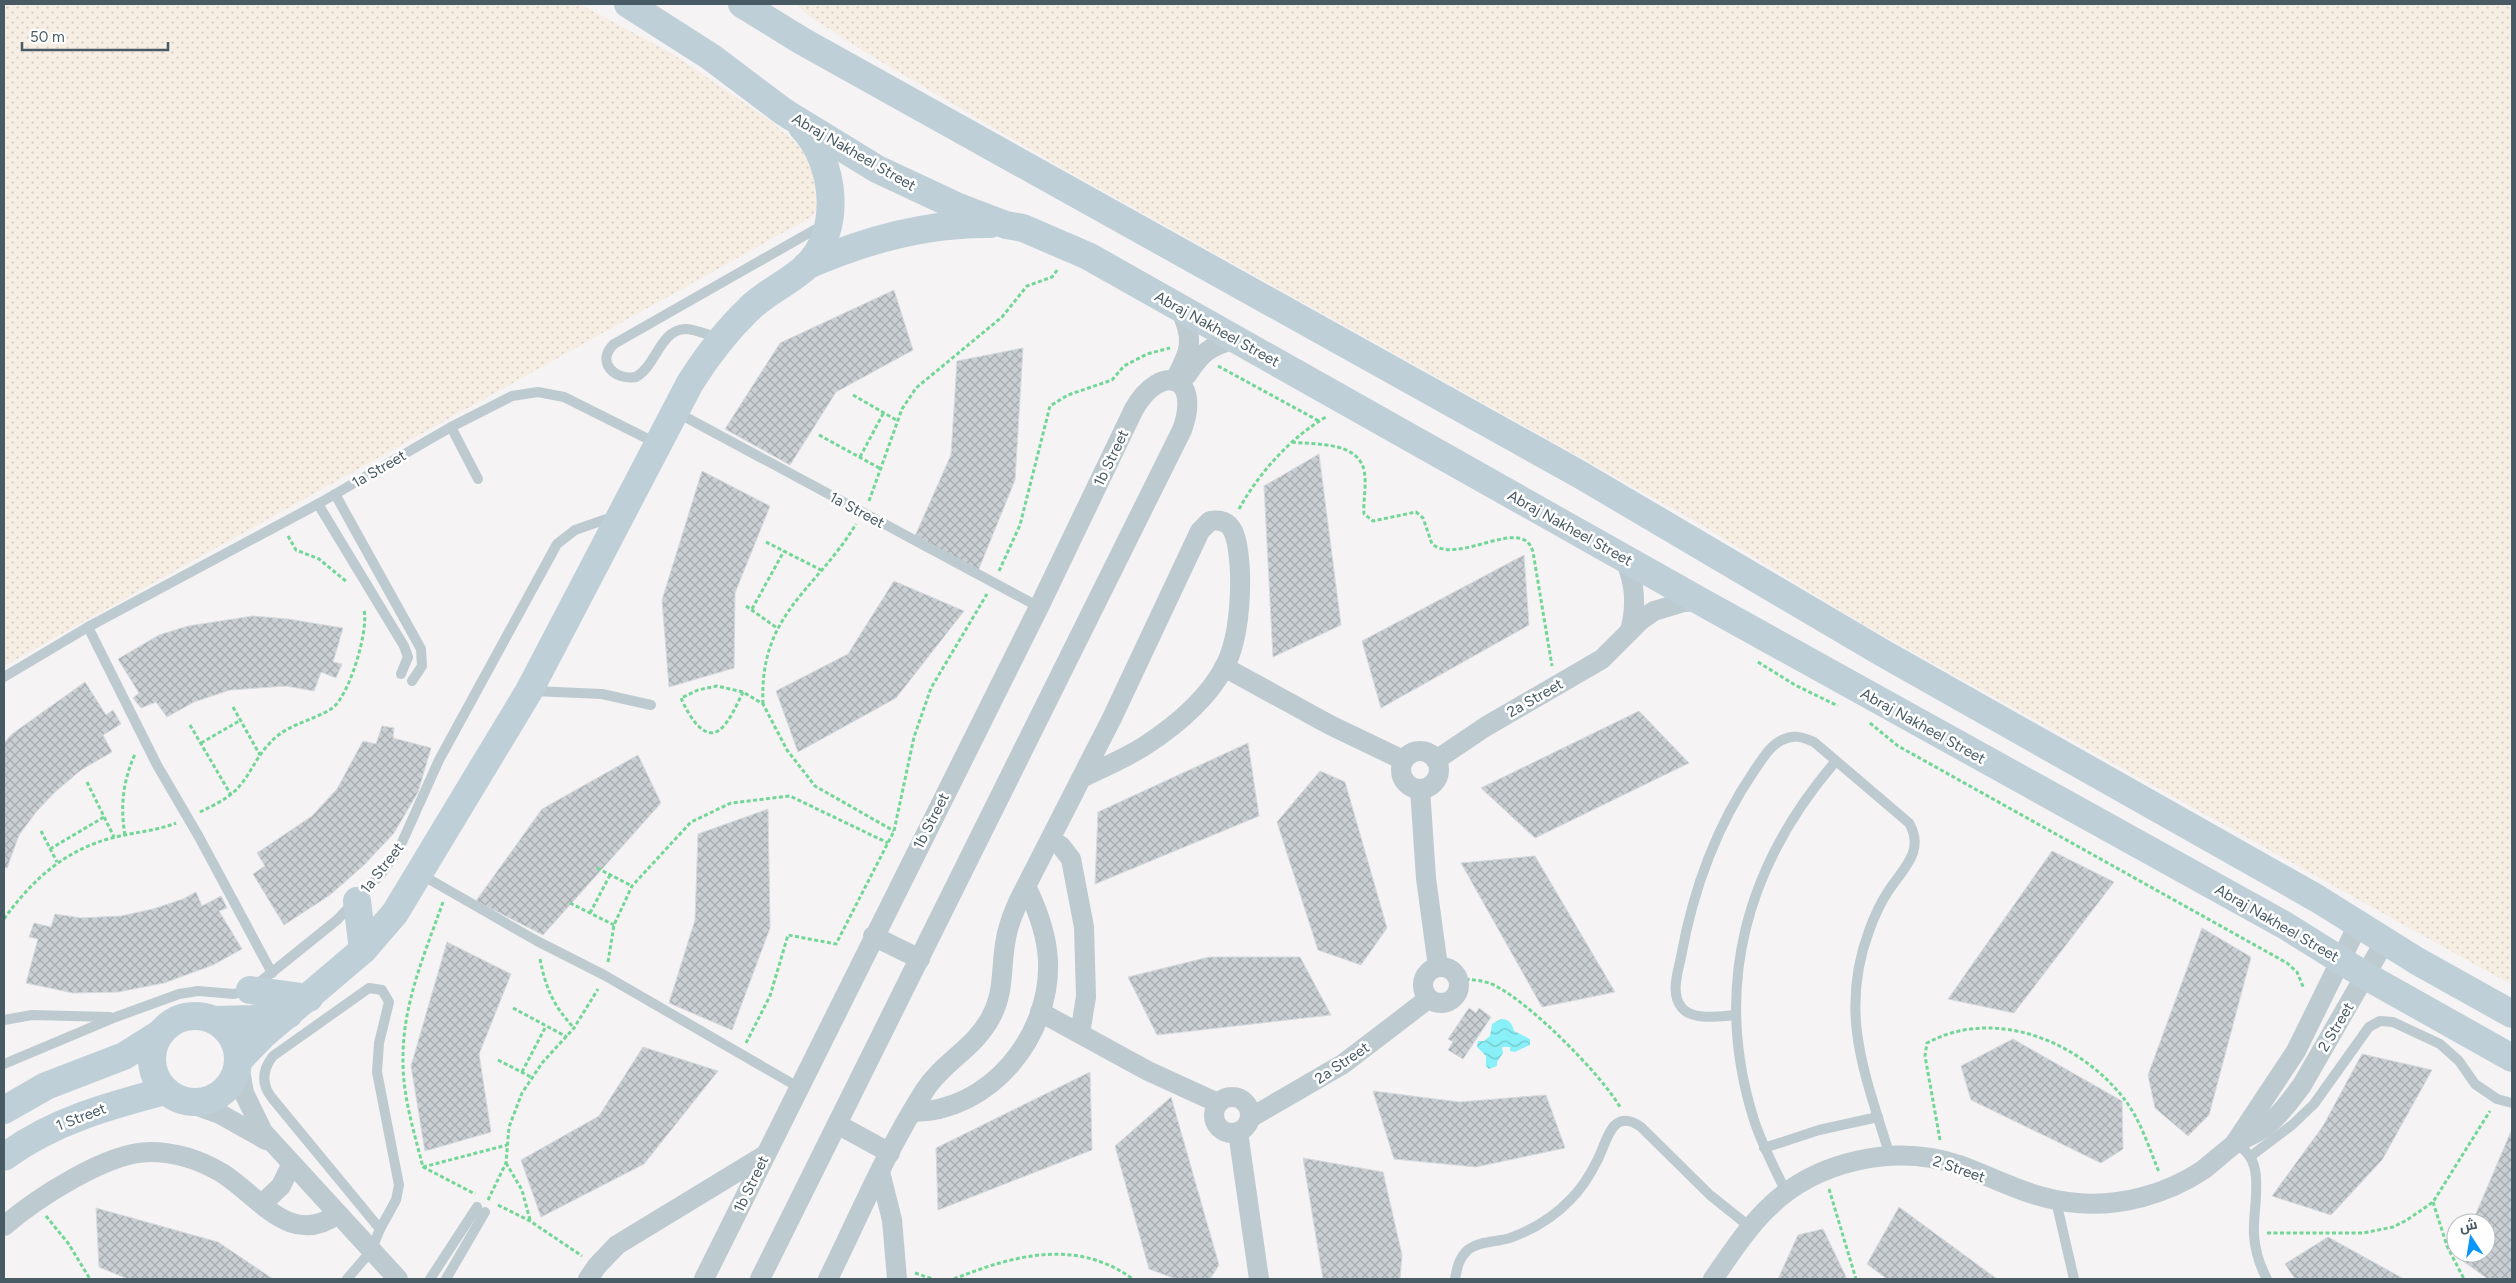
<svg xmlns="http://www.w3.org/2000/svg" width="2516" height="1283" font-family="Figtree,Cairo,sans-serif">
  <defs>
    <pattern id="sand-dots" width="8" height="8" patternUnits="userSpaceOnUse" patternTransform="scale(1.25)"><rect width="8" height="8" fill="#f6ede3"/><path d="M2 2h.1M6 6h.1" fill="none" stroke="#d4cec5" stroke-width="1.8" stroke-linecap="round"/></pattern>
    <pattern id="water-waves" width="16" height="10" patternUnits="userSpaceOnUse" patternTransform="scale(1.25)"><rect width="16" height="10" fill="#88f0f6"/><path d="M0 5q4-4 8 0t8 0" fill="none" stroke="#71c5cb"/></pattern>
    <pattern id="building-cross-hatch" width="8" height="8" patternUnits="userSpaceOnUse" patternTransform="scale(1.25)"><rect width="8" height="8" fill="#c9cfd3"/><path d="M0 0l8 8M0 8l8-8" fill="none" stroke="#a5abaf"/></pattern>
  </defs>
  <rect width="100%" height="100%" fill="#f5f3f3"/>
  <g fill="url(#sand-dots)">
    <polygon points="4,4 580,4 673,54 769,120 799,146 811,163 820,201 813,216 4,666"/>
    <polygon points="796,4 2512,4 2512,985 1861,623 1700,524 1066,170 873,57 809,16"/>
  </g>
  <path fill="url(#water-waves)" d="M1501,1019c8,0 11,4 13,12l16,8v6l-15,7 -5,-1v-4h-8l1,6 -6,9v4l-8,3 -3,-3v-10l-9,-9 1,-6h6l6,-5 2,-12z"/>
  <g fill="url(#building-cross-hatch)" stroke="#d6dade">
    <polygon points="894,290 913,350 836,392 790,465 725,429 780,343"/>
    <polygon points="1023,348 1015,480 978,571 915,536 951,455 957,361"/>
    <polygon points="1319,454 1341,625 1273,657 1264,486"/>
    <polygon points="702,471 770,506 735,593 734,668 669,687 662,600"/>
    <polygon points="1524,555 1529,625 1381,708 1362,641"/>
    <polygon points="894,581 964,611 896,698 798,752 776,691 848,654"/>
    <polygon points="253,616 288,619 343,628 333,662 342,664 336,678 321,672 314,691 286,686 230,690 194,702 167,717 156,702 141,708 133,698 139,693 118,659 159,635 188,626"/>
    <polygon points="85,682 106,715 113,710 121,724 103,735 112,752 81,770 55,792 36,812 19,835 7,868 4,867 4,743 12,734"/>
    <polygon points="1639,711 1689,763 1535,838 1481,788"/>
    <polygon points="382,726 394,728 393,738 431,748 418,792 394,833 364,865 330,895 284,925 253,874 265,866 257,853 312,816 337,789 363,741 376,744"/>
    <polygon points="1248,743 1259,816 1095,884 1098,812"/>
    <polygon points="638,755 661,803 543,935 476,901 542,809"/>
    <polygon points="1320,771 1345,782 1387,928 1361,965 1318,950 1277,822"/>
    <polygon points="768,809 770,928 732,1030 669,1003 695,920 698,834"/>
    <polygon points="2052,851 2114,882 2014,1013 1948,999"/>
    <polygon points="1535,856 1615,992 1542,1007 1461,863"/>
    <polygon points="196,892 202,906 221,896 227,908 219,911 242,949 213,965 164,983 118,992 73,993 26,983 38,939 29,937 34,923 51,927 55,914 81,918 121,916 153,909 183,899"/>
    <polygon points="2202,928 2251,957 2209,1115 2188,1136 2155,1108 2148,1075"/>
    <polygon points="447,942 511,974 479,1054 491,1132 425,1151 411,1066"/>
    <polygon points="1209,957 1300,957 1331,1015 1157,1035 1128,977"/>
    <polygon points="1469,1008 1476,1013 1479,1008 1491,1017 1463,1059 1448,1050 1453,1042 1448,1039"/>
    <polygon points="2013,1039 2122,1101 2123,1149 2101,1163 1971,1100 1961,1066"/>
    <polygon points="643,1047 718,1071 644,1164 541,1217 521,1160 599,1116"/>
    <polygon points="2362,1054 2432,1070 2382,1160 2331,1215 2272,1196 2323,1126"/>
    <polygon points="1090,1072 1092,1150 938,1210 936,1148"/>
    <polygon points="1373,1091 1459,1102 1546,1095 1565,1148 1476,1167 1394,1159"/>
    <polygon points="1171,1097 1219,1265 1210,1279 1176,1279 1149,1269 1115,1146"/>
    <polygon points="2512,1129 2512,1279 2488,1279 2463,1261 2465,1253 2486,1253 2486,1223 2472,1223"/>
    <polygon points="1303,1158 1383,1172 1402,1255 1400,1279 1323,1279"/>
    <polygon points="1899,1207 1997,1279 1887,1279 1867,1264"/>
    <polygon points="96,1208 218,1242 273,1279 128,1279 99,1267"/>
    <polygon points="1823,1229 1847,1279 1778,1279 1798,1235"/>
    <polygon points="2328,1237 2404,1279 2295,1279 2285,1264"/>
  </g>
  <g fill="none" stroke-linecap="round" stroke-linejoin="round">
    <g stroke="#72d796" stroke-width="3" stroke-dasharray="4 2.5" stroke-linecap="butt">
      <polyline points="1218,366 1319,421"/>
      <polyline points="853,395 898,421"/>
      <polyline points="819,435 881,469"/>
      <path d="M1292,442c23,3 65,-1 72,28 3,14 -1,30 0,44l9,7 43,-9 7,6 9,26c27,22 91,-30 101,8l19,114"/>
      <polyline points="860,457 884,412"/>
      <polyline points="869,501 902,409 916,388 1002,317 1027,286 1052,277 1058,269"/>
      <path d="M1239,509c20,-36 51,-71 87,-92"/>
      <polyline points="288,536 296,550 319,559 347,582"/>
      <polyline points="766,542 821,570"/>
      <polyline points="999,571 1020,525 1050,406 1068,395 1112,380 1124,366 1147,354 1170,348"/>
      <polyline points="746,606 777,628"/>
      <polyline points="752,609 784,551"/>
      <polyline points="1758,662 1795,685 1838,706"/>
      <path d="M743,692c-5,10 -10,22 -17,31 -19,27 -38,-9 -45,-25l17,-8 19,-4 26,6 20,12 24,46 28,36 79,45"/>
      <path d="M763,704c-4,-91 52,-112 93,-180"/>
      <polyline points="233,707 260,755"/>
      <polyline points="1870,723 1898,746 2287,963 2297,972 2304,989"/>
      <polyline points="190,725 231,795"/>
      <polyline points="201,743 241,720"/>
      <polyline points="87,782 114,837"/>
      <path d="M200,812c10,-5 21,-10 30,-17 18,-13 24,-36 39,-51 17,-20 41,-22 62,-35 18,-11 38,-79 33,-99"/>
      <polyline points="41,831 57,862"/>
      <path d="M125,835c-5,-29 -2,-54 10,-81"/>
      <polyline points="50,849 104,817"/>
      <polyline points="597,868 632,886"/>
      <path d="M443,902c-18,51 -40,101 -40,155 -1,37 11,75 20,110l52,27"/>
      <polyline points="570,903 614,925"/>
      <polyline points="590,913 610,875"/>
      <path d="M4,919c28,-39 61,-69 108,-81 22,-6 44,-7 64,-15"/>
      <path d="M540,959c6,30 13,46 34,69"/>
      <polyline points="608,962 614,925 632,886 691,822 731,803 790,796 888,843"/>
      <path d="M1459,979c10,0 20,1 30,4 35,13 112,91 131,124"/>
      <polyline points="513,1008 567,1037"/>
      <polyline points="746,1043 770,996 788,935 836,944 894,831 914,737 931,688 987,594"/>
      <polyline points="498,1060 531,1077"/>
      <polyline points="522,1072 546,1026"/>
      <path d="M1940,1140l-15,-84 2,-13c68,-37 154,-1 198,57 16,21 24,48 34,72"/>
      <polyline points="506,1163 522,1190 530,1220"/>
      <polyline points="423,1167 507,1145"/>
      <polyline points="1829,1189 1856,1279"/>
      <polyline points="488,1200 506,1163 509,1127 522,1093 542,1063 574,1028 598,989"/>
      <polyline points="2433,1202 2447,1246 2464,1279"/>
      <polyline points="498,1205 530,1221 582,1256"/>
      <polyline points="46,1216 68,1243 90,1279"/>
      <polyline points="2267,1233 2363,1233 2393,1227 2407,1220 2433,1202 2490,1111"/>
      <polyline points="915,1273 933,1279"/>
      <path d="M954,1279c60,-24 122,-41 179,0"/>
    </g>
    <g stroke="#bdcad0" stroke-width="10">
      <path d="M719,338c-11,-3 -24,-9 -34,-9 -25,1 -29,37 -49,48 -21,4 -41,-15 -22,-33l209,-119"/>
      <polyline points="676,412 1039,607"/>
      <polyline points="451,427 478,479"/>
      <polyline points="335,494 421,649 422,666 412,681"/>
      <polyline points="318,504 404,646 408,657 401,674"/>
      <polyline points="88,627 157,765 199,837 272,973"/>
      <polyline points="4,677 88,627 318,504 451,427 512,396 538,392 564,397 658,444"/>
      <polyline points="533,691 602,694 651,705"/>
      <polyline points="420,874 537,941 604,975 798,1087"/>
      <path d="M369,988l13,2 7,12 -10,41 -2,29 22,113 -3,15 -16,29 -108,-131c-11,-14 -10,-28 1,-42z"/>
      <path d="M1736,1015c-16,1 -43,6 -54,-7 -12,-14 -4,-36 -1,-51 12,-67 35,-130 73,-186 8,-11 15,-25 28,-31 11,-6 21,-3 32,2l95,81c16,27 -5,45 -20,67 -8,12 -15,27 -20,41 -31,83 -3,146 21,225"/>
      <polyline points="4,1020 32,1015 110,1017"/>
      <polyline points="4,1064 116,1017 179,994 198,991 234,994 250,990 337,920 381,874 399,849 439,760 557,544 575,530 615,516"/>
      <path d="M2234,1144c35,13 18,62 20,91 1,15 6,31 13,44"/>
      <polyline points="1764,1148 1819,1130 1878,1117"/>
      <polyline points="2251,1156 2292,1125 2314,1104 2369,1027 2380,1021 2393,1022 2440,1044 2459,1061 2475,1084 2497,1099 2512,1103"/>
      <path d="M1786,1192c-11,-23 -24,-47 -32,-72 -42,-133 -8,-254 81,-358"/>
      <polyline points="2056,1201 2074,1279"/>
      <polyline points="347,1279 371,1251 380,1229"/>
      <polyline points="430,1279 477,1207"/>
      <polyline points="446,1279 485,1212"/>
      <path d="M1455,1279c2,-11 4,-22 14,-30 11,-8 28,-7 41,-11 22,-8 45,-22 61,-39 11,-11 19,-24 26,-38 10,-18 14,-55 44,-34l69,68 40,32"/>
    </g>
    <g stroke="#bdcad0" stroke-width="20">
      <path d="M1187,375c14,-22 23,-29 48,-36"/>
      <path d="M1174,381c17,-30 21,-42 5,-74"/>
      <path d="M1625,559c10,25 12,46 5,72"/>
      <polyline points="1224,667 1330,725 1403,760"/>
      <circle cx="1420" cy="770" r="19"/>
      <polyline points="1436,760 1485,727 1602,659 1641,620 1654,611 1684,602 1700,601"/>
      <polyline points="1420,789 1426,878 1438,967"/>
      <polyline points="1051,840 1061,846 1071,859 1084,927 1086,997 1080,1033"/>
      <polyline points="873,936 920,959"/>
      <circle cx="1441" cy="985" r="18"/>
      <polyline points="1040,1012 1148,1071 1218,1103"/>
      <polyline points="239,1065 244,1093 263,1132 398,1279"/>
      <circle cx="1232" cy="1115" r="18"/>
      <polyline points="187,1102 220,1114 266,1140"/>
      <path d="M912,1112c78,0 139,-76 136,-151 -1,-26 -10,-50 -21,-73"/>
      <polyline points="1250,1118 1343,1064 1428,999"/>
      <polyline points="837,1124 890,1153"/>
      <polyline points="1238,1132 1259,1279"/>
      <polyline points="2235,1143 2296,1051 2358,925"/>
      <polyline points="880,1172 892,1220 897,1279"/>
      <polyline points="263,1203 281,1186 291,1165"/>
      <path d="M4,1226c33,-28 103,-74 146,-74 26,0 50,8 72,21 38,24 68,75 116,41"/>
      <polyline points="588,1279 597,1266 617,1245 765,1155"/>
      <path d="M704,1279l335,-672 95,-198c27,-47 68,-34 48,21l-422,849"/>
      <path d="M828,1279c31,-63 59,-130 97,-189 18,-28 50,-42 66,-73 13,-24 10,-47 14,-73 2,-16 8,-30 14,-44l93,-182 88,-187 10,-10c18,-3 24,7 27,23 6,34 4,93 -13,124 -17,31 -49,58 -78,77 -20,13 -44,23 -65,33"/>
      <path d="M1713,1279c17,-24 32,-48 53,-69 48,-49 128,-67 193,-45 41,15 72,34 118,38 43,4 90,-9 126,-33 10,-8 19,-16 29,-24 10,-8 23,-11 33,-19 15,-12 26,-27 37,-42l83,-144"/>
    </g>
    <g stroke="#bfcfd8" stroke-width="28">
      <polyline points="628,4 711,57 784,112 877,169 956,206 1006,225 1023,228 1088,256 1700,601 2286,926 2366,976 2512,1058"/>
      <polyline points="742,4 802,41 1579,474 1881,652 2318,899 2417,961 2512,1014"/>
      <path d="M806,266c59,-26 119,-43 184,-42"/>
      <polyline points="357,901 363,950"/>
      <polyline points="250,990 309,998"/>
      <circle cx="195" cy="1059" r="43"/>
      <polyline points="215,1020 252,1019 289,1014"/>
      <path d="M239,1060l24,-25 100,-85 32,-37 134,-222 161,-308c17,-27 36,-52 59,-74 17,-17 41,-27 58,-43 36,-38 28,-104 -5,-139"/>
      <polyline points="4,1110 46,1086 124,1056 159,1034"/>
      <path d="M4,1157c49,-36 104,-51 161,-66"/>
    </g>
  </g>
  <g text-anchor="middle" stroke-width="5" stroke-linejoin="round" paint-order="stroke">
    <g font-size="15" fill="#485a63" stroke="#fff">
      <text transform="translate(854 152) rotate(30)" y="5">Abraj Nakheel Street</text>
      <text transform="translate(1217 329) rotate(29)" y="5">Abraj Nakheel Street</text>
      <text transform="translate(1111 458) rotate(-64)" y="5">1b Street</text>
      <text transform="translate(379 469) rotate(-30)" y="5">1a Street</text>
      <text transform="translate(857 510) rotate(28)" y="5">1a Street</text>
      <text transform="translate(1570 528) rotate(29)" y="5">Abraj Nakheel Street</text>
      <text transform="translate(1535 698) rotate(-30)" y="5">2a Street</text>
      <text transform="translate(1923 726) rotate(29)" y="5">Abraj Nakheel Street</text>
      <text transform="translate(931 821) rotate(-63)" y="5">1b Street</text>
      <text transform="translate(382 868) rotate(-52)" y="5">1a Street</text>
      <text transform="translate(2277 923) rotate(30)" y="5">Abraj Nakheel Street</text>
      <text transform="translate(2336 1027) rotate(-59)" y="5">2 Street</text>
      <text transform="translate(1342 1063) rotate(-34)" y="5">2a Street</text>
      <text transform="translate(81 1117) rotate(-21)" y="5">1 Street</text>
      <text transform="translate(1959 1169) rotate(19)" y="5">2 Street</text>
      <text transform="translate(751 1184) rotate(-64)" y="5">1b Street</text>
    </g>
  </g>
  <rect width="2516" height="1283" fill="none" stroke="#485a63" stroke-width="10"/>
  <g transform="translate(2471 1238) rotate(348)"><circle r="24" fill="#ffffff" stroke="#b6bdc1"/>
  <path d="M0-4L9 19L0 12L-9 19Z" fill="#0896fa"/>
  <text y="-8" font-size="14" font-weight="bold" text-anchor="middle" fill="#485a63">ش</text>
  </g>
  <path d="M22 42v8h146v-8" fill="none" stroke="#485a63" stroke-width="2.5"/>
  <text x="30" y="42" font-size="15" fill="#485a63" stroke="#ffffff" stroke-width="4" paint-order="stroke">50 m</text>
</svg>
